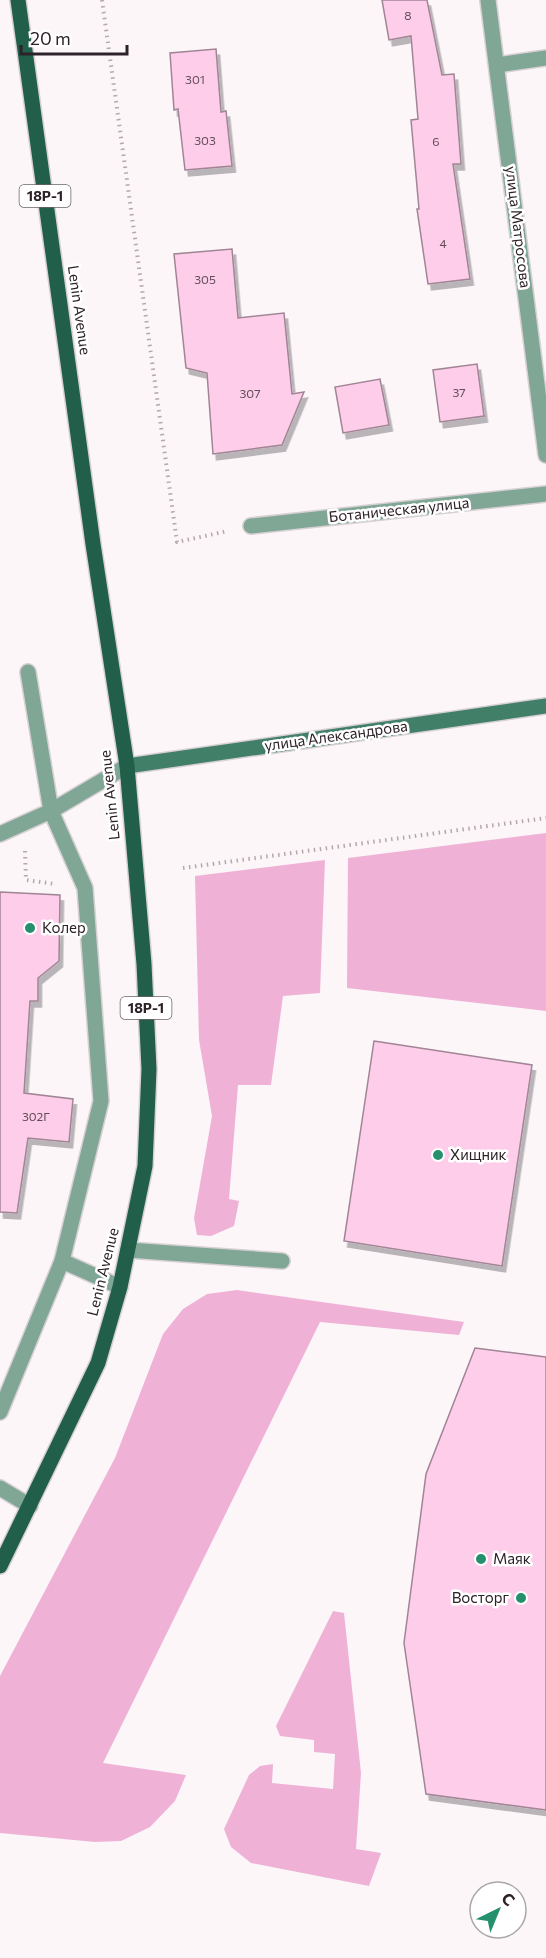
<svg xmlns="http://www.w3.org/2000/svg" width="546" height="1958" font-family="Commissioner,sans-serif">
  <defs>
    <filter id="shadow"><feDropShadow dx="3.5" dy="6" stdDeviation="0" flood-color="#0004"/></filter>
  </defs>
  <rect width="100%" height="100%" fill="#fcf6f9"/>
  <g fill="#efb2d6">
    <polygon points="546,833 546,1011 347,988 348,858"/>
    <polygon points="325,860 320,993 283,996 271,1085 238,1085 229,1199 239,1201 234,1226 211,1236 197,1235 194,1218 212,1116 199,1040 195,876"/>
    <polygon points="237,1290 464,1322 459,1335 320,1322 103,1763 186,1775 175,1801 150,1827 121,1841 95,1842 0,1833 0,1676 115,1458 163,1334 183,1309 207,1294"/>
    <polygon points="333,1611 344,1613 361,1773 356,1849 381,1853 369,1886 251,1863 231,1847 224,1829 249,1775 260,1766 273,1764 272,1783 333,1789 335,1754 314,1752 314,1740 280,1736 276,1726"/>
  </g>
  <g fill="#fdcde9" stroke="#a18595" stroke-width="1.5" filter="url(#shadow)">
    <polygon points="382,0 427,0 442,75 454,74 461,164 453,164 470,279 428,284 417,209 419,209 411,120 418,119 411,36 389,40"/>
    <polygon points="216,49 221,112 226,111 232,166 185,170 178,109 174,110 170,53"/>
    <polygon points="232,249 238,318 284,313 292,394 304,392 282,445 213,454 207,373 186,368 174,254"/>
    <polygon points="477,364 484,416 440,422 433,370"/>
    <polygon points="380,379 389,425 343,433 335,387"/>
    <polygon points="0,892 60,895 59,961 38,978 38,1001 30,1001 24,1093 73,1099 69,1142 28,1138 17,1213 0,1212"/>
    <polygon points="374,1041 532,1065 502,1266 344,1241"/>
    <polygon points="475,1348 546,1357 546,1810 426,1794 404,1643 426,1474"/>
  </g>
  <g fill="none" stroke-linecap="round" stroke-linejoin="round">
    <g stroke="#d7d0d4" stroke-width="18">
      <g id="lane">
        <polyline points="0,834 51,811 127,766"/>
        <polyline points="128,1250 282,1261"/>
        <polyline points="62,1261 120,1287"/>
        <polyline points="0,1412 62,1261 101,1101 85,888 51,811 28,672"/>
        <polyline points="0,1488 30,1506"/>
      </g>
    </g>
    <g stroke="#d7d0d4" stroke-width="18">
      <g id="street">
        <polyline points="488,0 546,455"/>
        <polyline points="497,65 546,58"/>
        <polyline points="251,526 546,494"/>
      </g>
    </g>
    <g stroke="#d7d0d4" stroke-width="18">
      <polyline id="secondary" points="127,766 546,706"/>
    </g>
    <g stroke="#d7d0d4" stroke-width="18">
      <polyline id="primary" points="0,1566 98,1363 120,1287 145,1166 149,1069 144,964 127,766 93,544 18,0"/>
    </g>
    <g stroke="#b1a9ad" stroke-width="4" stroke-dasharray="1.5 4.5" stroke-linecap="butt">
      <polyline points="102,0 177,542 228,531"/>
      <polyline points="25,851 26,880 55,884"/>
      <polyline points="183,868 546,818"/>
    </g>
    <use href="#lane" stroke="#80a796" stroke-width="15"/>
    <use href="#street" stroke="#80a796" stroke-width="15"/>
    <use href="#secondary" stroke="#427f68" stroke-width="15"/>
    <use href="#primary" stroke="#215f4a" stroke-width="15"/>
  </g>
  <g fill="#25906e" stroke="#fff" stroke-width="2">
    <circle cx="30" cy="928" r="6"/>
    <circle cx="438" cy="1155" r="6"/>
    <circle cx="481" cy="1559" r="6"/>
    <circle cx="521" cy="1598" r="6"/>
  </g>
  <g text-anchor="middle" stroke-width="5" stroke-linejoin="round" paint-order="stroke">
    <g font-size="12" fill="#614d59">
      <text x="408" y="20">8</text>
      <text x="195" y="84">301</text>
      <text x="205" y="145">303</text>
      <text x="436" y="146">6</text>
      <text x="443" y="248">4</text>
      <text x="205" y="284">305</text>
      <text x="459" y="397">37</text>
      <text x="250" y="398">307</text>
      <text x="36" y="1121">302Г</text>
    </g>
    <g fill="#fff" stroke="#6c6469" stroke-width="1.5">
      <rect x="19.5" y="185" width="51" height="22" rx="4.5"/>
      <rect x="120.5" y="997" width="51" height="22" rx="4.5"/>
    </g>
    <g font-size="14" font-weight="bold" fill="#2d2229">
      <text x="45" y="201">18Р-1</text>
      <text x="146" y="1013">18Р-1</text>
    </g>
    <g font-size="15" fill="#2d2229" stroke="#fff">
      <text transform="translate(518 227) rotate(83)" y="5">улица Матросова</text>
      <text transform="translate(79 310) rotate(82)" y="5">Lenin Avenue</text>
      <text transform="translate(399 510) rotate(-6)" y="5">Ботаническая улица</text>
      <text transform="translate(336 736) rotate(-8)" y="5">улица Александрова</text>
      <text transform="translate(110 795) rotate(-96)" y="5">Lenin Avenue</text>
      <text transform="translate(103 1272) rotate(-76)" y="5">Lenin Avenue</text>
    </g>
    <g font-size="15" fill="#2d2229" stroke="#fff" text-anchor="start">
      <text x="42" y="933">Колер</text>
      <text x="450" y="1160">Хищник</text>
      <text x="493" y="1564">Маяк</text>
      <text x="509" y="1603" text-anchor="end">Восторг</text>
    </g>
  </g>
  <g transform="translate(498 1910) rotate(43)"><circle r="28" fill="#ffffff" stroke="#aba7a9" stroke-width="1.5"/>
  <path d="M0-4.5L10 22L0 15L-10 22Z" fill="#25906e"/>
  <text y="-9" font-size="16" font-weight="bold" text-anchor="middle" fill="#2d2229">С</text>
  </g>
  <path d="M21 45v9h106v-9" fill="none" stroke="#2d2229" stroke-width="3"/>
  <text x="30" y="45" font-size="18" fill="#2d2229" stroke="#ffffff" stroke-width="4.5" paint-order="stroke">20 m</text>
</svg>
